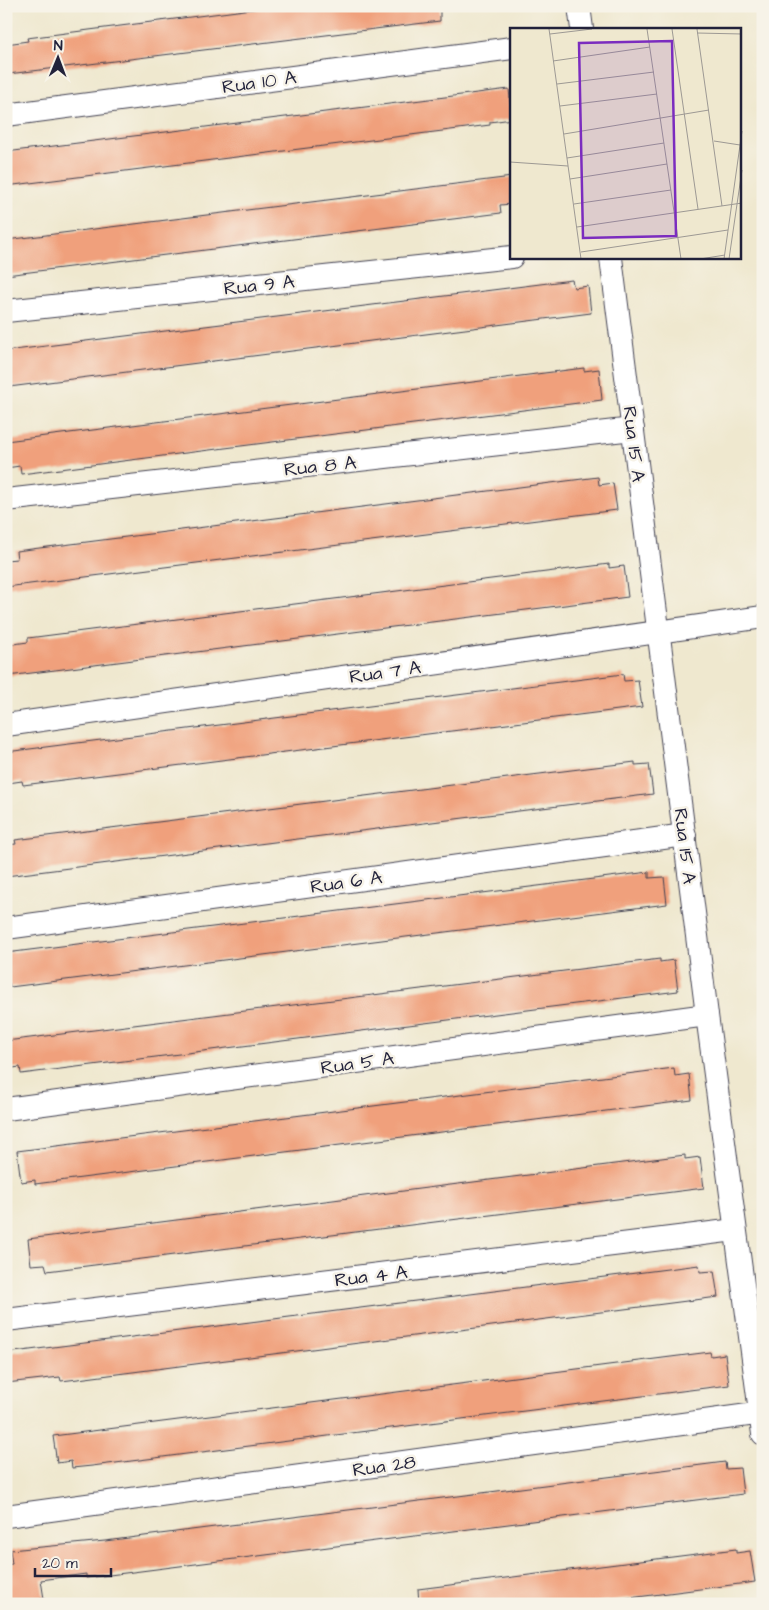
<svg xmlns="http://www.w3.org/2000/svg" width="769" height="1610" font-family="'Architects Daughter',sans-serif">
  <rect width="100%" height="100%" fill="#f7f3e8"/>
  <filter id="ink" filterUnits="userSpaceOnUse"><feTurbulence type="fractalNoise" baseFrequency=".02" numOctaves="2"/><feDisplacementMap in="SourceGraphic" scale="10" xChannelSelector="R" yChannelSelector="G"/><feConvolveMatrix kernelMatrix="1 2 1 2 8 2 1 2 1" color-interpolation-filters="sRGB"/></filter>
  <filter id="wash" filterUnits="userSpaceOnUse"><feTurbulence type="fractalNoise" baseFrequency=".0096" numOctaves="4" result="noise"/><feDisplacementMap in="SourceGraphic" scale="20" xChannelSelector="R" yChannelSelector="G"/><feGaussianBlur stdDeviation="1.12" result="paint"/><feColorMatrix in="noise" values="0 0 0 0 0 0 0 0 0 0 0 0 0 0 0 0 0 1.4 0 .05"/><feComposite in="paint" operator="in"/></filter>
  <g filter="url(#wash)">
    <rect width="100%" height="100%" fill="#efe8cf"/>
    <g id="blocks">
      <g fill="#f0a07c">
        <polygon points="276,6 440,6 440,21 8,74 6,44 28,41 27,38"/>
        <polygon points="509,89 512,119 490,122 490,125 6,186 6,152"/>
        <polygon points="512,177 512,204 500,205 501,213 6,275 6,240"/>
        <polygon points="572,280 574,288 588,286 591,313 9,387 9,383 6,383 6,351"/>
        <polygon points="584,368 584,371 599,369 602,400 21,474 20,466 6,468 6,441"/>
        <polygon points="598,477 599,485 613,483 617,510 6,587 6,560 17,559 16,551"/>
        <polygon points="609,564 609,568 624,566 628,597 8,676 6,645 28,642 28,638"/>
        <polygon points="623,674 624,681 638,680 642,707 23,785 22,781 8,783 6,752"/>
        <polygon points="635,762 635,765 649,764 653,794 6,876 6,845 16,844 15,840"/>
        <polygon points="649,872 649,878 664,877 667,904 10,987 9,983 6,984 6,953"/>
        <polygon points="660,959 660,962 674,960 678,991 21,1074 20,1067 6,1069 6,1041"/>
        <polygon points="674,1068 675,1076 689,1074 692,1100 35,1184 35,1180 21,1182 17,1151"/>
        <polygon points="685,1155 685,1159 700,1157 704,1188 47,1271 45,1264 31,1265 28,1239"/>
        <polygon points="699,1265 700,1272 714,1271 718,1297 78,1379 61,1381 60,1377 6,1383 6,1353"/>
        <polygon points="710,1352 711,1356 725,1354 729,1385 92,1466 72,1468 71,1461 57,1463 53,1436"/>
        <polygon points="725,1462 726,1469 740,1468 743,1494 86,1578 86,1574 41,1580 44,1599 40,1599 40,1604 9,1604 6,1565 12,1564 10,1550 105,1541"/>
        <polygon points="736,1549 736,1553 750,1551 755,1582 582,1604 419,1604 418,1589"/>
      </g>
    </g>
  </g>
  <g filter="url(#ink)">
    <use href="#blocks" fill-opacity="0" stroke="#414051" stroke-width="1"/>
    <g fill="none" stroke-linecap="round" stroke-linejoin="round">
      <g stroke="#414051" stroke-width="24">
        <g id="minor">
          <polyline points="579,6 582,29"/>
          <polyline points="6,115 512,48"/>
          <polyline points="611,258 707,1015 763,1434"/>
          <polyline points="6,311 512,257"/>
          <polyline points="6,500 633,429"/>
          <polyline points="6,725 763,617"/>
          <polyline points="6,928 685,835"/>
          <polyline points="6,1109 707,1015"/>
          <polyline points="6,1320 735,1230"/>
          <polyline points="6,1516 763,1413"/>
        </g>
      </g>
      <use href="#minor" stroke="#fff" stroke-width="22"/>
    </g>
  </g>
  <g text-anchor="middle" stroke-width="5" stroke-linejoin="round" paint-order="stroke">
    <g font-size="19" fill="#22223b" stroke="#f7f3e8">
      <text transform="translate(259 81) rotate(-8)" y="7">Rua 10 A</text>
      <text transform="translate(259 284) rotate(-6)" y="7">Rua 9 A</text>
      <text transform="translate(635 444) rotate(83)" y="7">Rua 15 A</text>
      <text transform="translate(320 465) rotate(-6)" y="7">Rua 8 A</text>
      <text transform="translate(385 671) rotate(-8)" y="7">Rua 7 A</text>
      <text transform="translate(686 846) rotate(83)" y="7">Rua 15 A</text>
      <text transform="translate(346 881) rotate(-8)" y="7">Rua 6 A</text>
      <text transform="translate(357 1062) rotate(-8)" y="7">Rua 5 A</text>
      <text transform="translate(371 1275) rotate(-7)" y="7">Rua 4 A</text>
      <text transform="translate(384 1465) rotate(-8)" y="7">Rua 28</text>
    </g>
  </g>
  <g transform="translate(510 28)">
    <rect width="231" height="231" fill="#efe8cf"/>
    <path fill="none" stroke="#9d9994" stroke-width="1" d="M39,1l32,230M137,1l34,230M162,1l26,180M187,1l25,177M187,5l45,1M40,6l42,-5M43,33l97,-14M47,56l97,-12M50,78l97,-12M54,106l145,-24M204,113l26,4M57,130l97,-15M0,134l58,4M60,151l97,-15M64,176l97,-14M67,199l165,-24M71,224l147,-22M190,231l25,-4M214,231l18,-128M219,231l13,-89"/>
    <path fill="#7b2cbf" fill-opacity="0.15" stroke="#7b2cbf" stroke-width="2.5" d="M162,13l4,195 -93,2 -4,-195z"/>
    <rect width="231" height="231" fill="none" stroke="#22223b" stroke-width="2.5"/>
  </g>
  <rect width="769" height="1610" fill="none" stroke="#f7f3e8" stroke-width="25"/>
  <g transform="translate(58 58) rotate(1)" stroke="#f7f3e8" stroke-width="4" paint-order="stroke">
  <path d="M0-4L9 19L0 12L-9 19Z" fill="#22223b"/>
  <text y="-8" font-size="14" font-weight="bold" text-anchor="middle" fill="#22223b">N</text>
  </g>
  <path d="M35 1568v8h76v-8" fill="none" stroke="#22223b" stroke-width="2.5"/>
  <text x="42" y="1568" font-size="15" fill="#22223b" stroke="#f7f3e8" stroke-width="4" paint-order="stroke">20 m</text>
</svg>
